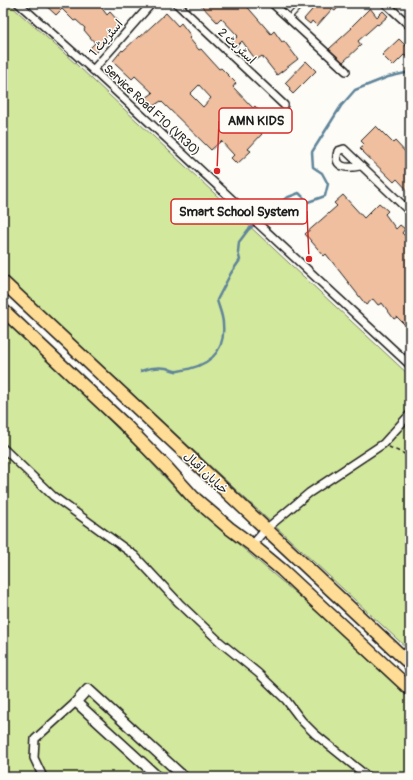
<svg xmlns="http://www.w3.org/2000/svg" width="413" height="780" font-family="Pangolin,'Playpen Sans Arabic',sans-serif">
  <rect width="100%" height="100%" fill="#fdfcf7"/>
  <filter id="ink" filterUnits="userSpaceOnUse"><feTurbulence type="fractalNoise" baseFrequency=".025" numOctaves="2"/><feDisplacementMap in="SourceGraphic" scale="8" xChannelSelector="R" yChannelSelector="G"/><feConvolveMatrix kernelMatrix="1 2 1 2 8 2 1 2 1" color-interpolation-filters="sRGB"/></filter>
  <g filter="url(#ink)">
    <g fill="#d2e89d" stroke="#77825c">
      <polygon points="3,3 8,3 63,52 410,376 410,651 3,274"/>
      <polygon points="3,317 41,352 144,455 184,498 306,602 410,699 410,777 3,777"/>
    </g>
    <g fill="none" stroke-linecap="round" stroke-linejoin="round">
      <path stroke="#5f8499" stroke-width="2.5" d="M141,371c8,-3 17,-4 25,-3 4,1 8,4 12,3 28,-4 48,-16 45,-47 0,-8 -4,-16 -6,-24l14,-27 9,-13 -2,-8 1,-10 9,-12 38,-32 13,-5 9,9 17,-6 3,-12 -6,-11 -9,-6 -1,-15 29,-46 14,-16 33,-13 22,-5"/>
    </g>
    <g fill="#efbf9f" stroke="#1c1c1c" fill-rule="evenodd">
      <polygon points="43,3 98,3 107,15 110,12 120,23 102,40 105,43 95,53 90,48 95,43 84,30 85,28 76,20 74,21 62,9 56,15"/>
      <polygon points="199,3 244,3 271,34 274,31 282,42 284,41 298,59 277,75 262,56 256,60 242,41 236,47 232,42 238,36 221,18 217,22"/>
      <polygon points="318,3 342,3 335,11 332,9 317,26 312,21 310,24 304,19"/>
      <polygon points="370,8 377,17 383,11 388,16 378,25 377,24 358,41 361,45 343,62 329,49 352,28 351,27"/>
      <path d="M166,13l12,13 3,-3 10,13 -2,2 10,12 2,-1 18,20 2,-1 15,15 -3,4 20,21 2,-2 4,5 -2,3 9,8 -7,8 3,4 -14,15 3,2 -14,13 -6,-6 3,-3 -13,-14 -10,9 -50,-49 -9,6 -6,-9 7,-5 -18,-17 -3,3 -19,-18 9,-11 1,1 16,-15 1,1zM199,85l12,13 -8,9 -13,-13z"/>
      <polygon points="399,39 410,50 410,54 407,57 404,55 393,66 382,55"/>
      <polygon points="306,61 316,71 293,94 289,90 290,88 285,83"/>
      <polygon points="376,126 393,143 395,141 410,157 410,193 397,179 394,182 360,149 364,144 361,141"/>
      <polygon points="343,195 364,218 379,203 388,211 385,214 396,229 400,225 405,229 402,233 410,241 410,330 397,317 394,319 382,303 378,305 373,299 366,305 326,254 324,256 305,234 337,206 334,203"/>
    </g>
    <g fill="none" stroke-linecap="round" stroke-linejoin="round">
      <g stroke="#1c1c1c" stroke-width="6">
        <polyline id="service" points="289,18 303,3"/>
      </g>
      <g stroke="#1c1c1c" stroke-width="10">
        <g id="minor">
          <polyline points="18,3 93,70 410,365"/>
          <polyline points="176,3 284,105"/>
          <polyline points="272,3 346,71"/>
          <polyline points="385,3 410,26"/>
          <polyline points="93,70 152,3"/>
          <path d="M360,166c-13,3 -27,2 -22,-15l6,-2 66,63"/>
          <polyline points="3,448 53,496 134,555 179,603 220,642 258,673 286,700 302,721 315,734 368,777"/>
          <polyline points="252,545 266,529 309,493 383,444 410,414"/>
          <polyline points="43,777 34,758 35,739 76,702"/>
        </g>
      </g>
      <g stroke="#1c1c1c" stroke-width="12">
        <polyline id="tertiary" points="158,777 76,702 88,689 184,777"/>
      </g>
      <g stroke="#1c1c1c" stroke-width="15">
        <g id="primary">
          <polyline points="3,282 410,664"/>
          <polyline points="3,310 124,424 166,467 193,497 229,528 252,545 282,570 410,689"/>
        </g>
      </g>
      <polyline stroke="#1c1c1c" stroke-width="1.5" stroke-dasharray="4 3" stroke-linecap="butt" points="389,447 407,455 410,459"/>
      <use href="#service" stroke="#fdfcf7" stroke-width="3.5"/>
      <use href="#minor" stroke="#fdfcf7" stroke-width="7"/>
      <use href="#tertiary" stroke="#fdfcf7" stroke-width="9"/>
      <use href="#primary" stroke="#ffdd96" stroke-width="12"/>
    </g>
  </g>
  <g text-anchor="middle" stroke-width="3" stroke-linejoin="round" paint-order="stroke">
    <g font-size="12" fill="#1c1c1c" stroke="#fdfcf7">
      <text transform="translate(106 38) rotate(-49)" y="4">اسٹریٹ 1</text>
      <text transform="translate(237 46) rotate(43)" y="4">اسٹریٹ 2</text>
      <text transform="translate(152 110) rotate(43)" y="4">Service Road F10 (VR30)</text>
      <text transform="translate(206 473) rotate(43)" y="4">خیابان اقبال</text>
    </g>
  </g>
  <path fill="none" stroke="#d62828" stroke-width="1.5" d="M217 171L219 121M309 259L307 211"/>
  <g fill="#d62828" stroke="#fdfcf7" stroke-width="1.5">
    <circle cx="217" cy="171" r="4"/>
    <circle cx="309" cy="259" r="4"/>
  </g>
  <g fill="#fdfcf7" stroke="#d62828" stroke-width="1.5">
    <rect x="219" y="108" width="73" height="25" rx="4"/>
    <rect x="171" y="199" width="136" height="25" rx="4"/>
  </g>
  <g font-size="13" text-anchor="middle" font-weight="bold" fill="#1c1c1c">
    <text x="256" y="125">AMN KIDS</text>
    <text x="239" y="216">Smart School System</text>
  </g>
  <rect width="413" height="780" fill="none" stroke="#fdfcf7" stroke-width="16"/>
  <rect x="8" y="8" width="397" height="764" fill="none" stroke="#1c1c1c" stroke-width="1.5" filter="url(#ink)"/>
</svg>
